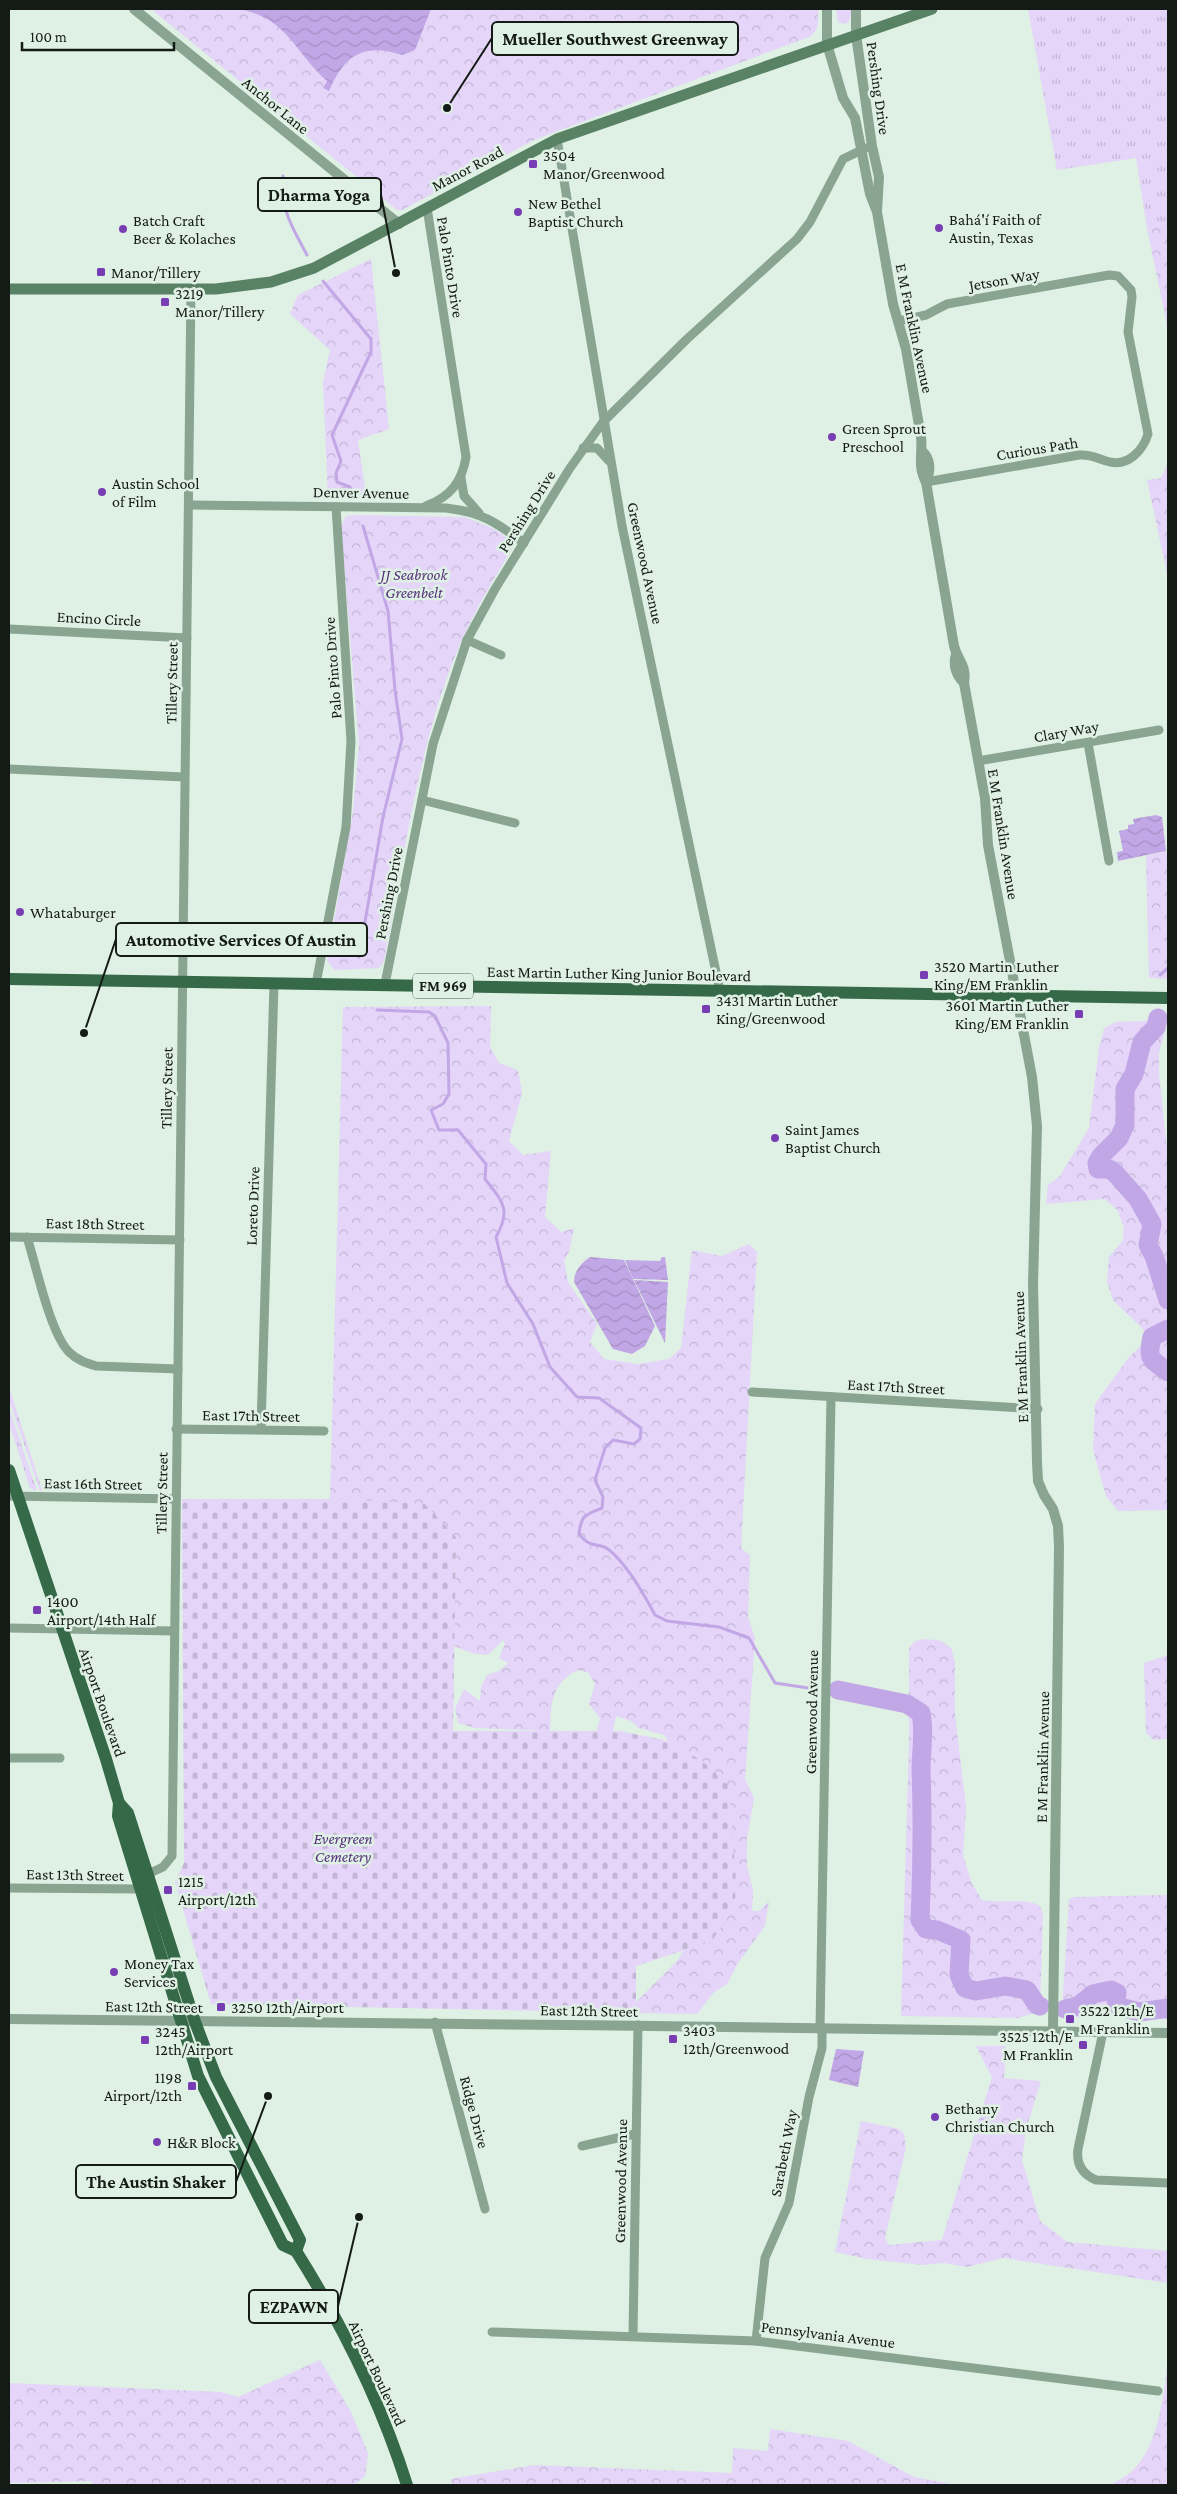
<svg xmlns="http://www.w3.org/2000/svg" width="1177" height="2494" font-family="'Crimson Pro',serif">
  <defs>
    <pattern id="grass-tufts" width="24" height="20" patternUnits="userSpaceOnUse" patternTransform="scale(1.25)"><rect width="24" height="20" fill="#e4d5f9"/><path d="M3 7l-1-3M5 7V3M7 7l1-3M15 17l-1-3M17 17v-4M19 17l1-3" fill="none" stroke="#c3b6d5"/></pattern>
    <pattern id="forest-crowns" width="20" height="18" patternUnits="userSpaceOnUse" patternTransform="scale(1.25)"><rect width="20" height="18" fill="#e4d5f9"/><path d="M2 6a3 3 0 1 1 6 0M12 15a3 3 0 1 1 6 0" fill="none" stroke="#c3b6d5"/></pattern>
    <pattern id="cemetery-stones" width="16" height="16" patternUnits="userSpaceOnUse" patternTransform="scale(1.25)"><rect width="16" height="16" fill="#e4d5f9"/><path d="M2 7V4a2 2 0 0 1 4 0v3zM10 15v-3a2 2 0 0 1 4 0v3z" fill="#c3b6d5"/></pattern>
    <pattern id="water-waves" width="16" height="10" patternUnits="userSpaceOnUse" patternTransform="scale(1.25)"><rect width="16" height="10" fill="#c2a7e6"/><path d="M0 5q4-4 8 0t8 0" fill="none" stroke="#a68fc4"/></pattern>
  </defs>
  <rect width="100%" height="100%" fill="#dff0e4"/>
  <g fill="url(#grass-tufts)">
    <polygon points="836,9 852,9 849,22 843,24 838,22"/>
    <polygon points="1028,9 1168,9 1168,223 1147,228 1136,158 1057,170"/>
    <polygon points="9,1387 42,1490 40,1491 9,1400"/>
    <polygon points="9,1408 37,1491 30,1488 9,1423"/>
  </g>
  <g fill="url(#forest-crowns)">
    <path d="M151,9h667c0,11 2,21 -9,28l-275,103 -132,70h-5z"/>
    <polygon points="1168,223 1168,330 1147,228"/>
    <polygon points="371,259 389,429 358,440 366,494 328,498 323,382 330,350 290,314 298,295"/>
    <polygon points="1168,463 1168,578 1147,480 1161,478"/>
    <path d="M354,515l111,2 29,12 19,13 1,3c-16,28 -34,56 -48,86 -46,98 -61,223 -82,330l-5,7 -44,2 -8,-9 26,-149 6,-67 -18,-219 5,-10z"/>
    <polygon points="1168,851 1168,979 1149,978 1146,856"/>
    <path d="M491,1006l-1,41 9,16 19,7 4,23 -13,48 14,14 28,-4 -6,66 16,15 13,-4 -5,24 -5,8 4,22 29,42 -7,18 14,17 34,5 31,-5 12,-11 11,-98 30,6 27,-12 8,8 -16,296 9,7 -2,62 7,21 -10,141 9,19 -7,41v27l6,24 -1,21h7l10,-10 -4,25 -27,37 -11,21 -14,9 -16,21 -61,-1v-11l41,-41 7,-11 28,-9 -11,-181 -33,-19 -4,-6 -25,-7 -8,-7 -15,-5 -3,15h-16l3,-13 -11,-14 6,-20 -7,-12 -11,-2c-26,15 -26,32 -27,61l-75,-3 -17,-5 -3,-14 9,-20 16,12 1,-14 6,-12 12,-4 9,-8 -9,-5 6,-14 -2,-4 -15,15 -16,-2 -18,-7 2,-110 -126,-37 13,-492z"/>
    <polygon points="1168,1020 1159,1053 1159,1074 1168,1159 1168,1510 1118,1511 1106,1496 1093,1450 1095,1404 1129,1357 1144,1343 1144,1330 1113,1300 1107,1282 1109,1257 1123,1240 1124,1228 1118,1211 1105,1199 1046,1204 1048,1185 1060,1176 1089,1128 1099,1048 1104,1028 1116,1022"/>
    <path d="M926,1639l16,2 9,7 4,14v51l11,95 -3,47 9,29 10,16c19,4 42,-3 58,6l3,9 -3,89 -8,10 -15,4 -116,-2 8,-275v-93l6,-7z"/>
    <polygon points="1168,1655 1168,1739 1154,1740 1146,1733 1144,1663"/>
    <polygon points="1168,1895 1168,2019 1065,2017 1062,2009 1069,1899 1075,1897"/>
    <polygon points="976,2046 1006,2046 1004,2078 1041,2081 1026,2129 1022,2160 1040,2221 1067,2242 1168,2251 1168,2283 1003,2258 967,2267 944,2263 923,2265 867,2259 835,2252 861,2121 899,2129 904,2134 906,2147 885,2238 889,2245 942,2240 992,2077"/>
    <polygon points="320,2360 350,2410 368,2453 365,2476 354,2485 92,2485 92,2481 9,2483 9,2383 221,2392 238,2397"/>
    <path d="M1168,2363v122h-57c6,-4 14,-8 20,-13 27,-23 32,-75 37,-109z"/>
    <polygon points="770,2429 848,2441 914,2477 956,2485 452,2485 451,2479 534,2465 732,2473 733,2448 768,2451"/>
  </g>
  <polygon fill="url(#cemetery-stones)" points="182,1499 340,1499 425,1504 456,1537 453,1731 620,1731 668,1741 701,1760 729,1786 736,1884 734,1907 712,1941 636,1966 636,2013 211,2004 175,1882 184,1863"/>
  <g fill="url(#water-waves)">
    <path d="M236,9h195l-16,41 -13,5c-39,-13 -58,1 -73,36l-6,-3 4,-7c-33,-29 -41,-66 -91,-72z"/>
    <polygon points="1156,815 1162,817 1166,851 1118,861 1117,852 1123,851 1119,831 1128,829 1128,825 1134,824 1133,819"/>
    <path d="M590,1257l34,3 31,66 -10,20 -13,8 -19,-5 -39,-67c0,-11 7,-19 16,-25z"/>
    <polygon points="662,1257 665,1257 668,1280 633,1279 625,1260 660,1261"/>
    <polygon points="634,1280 668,1282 665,1343"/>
    <polygon points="836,2049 864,2051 858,2087 829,2080"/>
  </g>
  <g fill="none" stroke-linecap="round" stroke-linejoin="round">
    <g stroke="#c2a7e6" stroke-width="3">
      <path d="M283,176c-4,31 10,53 24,79"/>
      <polyline points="323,281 371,339 371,352 332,435 341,461 336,473 337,482 350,487 352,494"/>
      <polyline points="359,957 383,817 402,739 395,690 388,611 363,526"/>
      <polyline points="1160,975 1168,968"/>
      <path d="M377,1010l52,2 6,4 13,27 1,51 -6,10 -12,6 8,20h19l28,34 -1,15c17,22 27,30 11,58l11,46 26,41 17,43 27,30 22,1 42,30 -1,11 -6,5 -21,-4 -8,8 -10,32 8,17 -1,11c-17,7 -21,7 -23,26 14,17 19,7 29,15 19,15 36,45 47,66l12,6 52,6 30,11 26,45 40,6"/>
    </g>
    <g stroke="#c2a7e6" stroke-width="19">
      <polyline points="1158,1018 1156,1027 1142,1042 1134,1074 1125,1089 1125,1125 1119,1138 1101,1156 1097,1163 1098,1169 1109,1169 1115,1173 1138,1199 1152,1224 1148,1245 1154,1256 1168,1300"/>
      <path d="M1168,1329l-16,8c-5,23 -2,21 16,35"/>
      <path d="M838,1690l69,14 14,9c4,19 0,38 0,57 2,50 1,100 -1,150l6,9 11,1 24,10 -2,35 6,13 11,3 29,-5 22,4 10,15 3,1"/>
      <polyline points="1065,2009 1078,2006 1093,1994 1111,1990 1117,1993 1116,2000 1119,2007 1140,2012 1168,2008"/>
    </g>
    <g stroke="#89a490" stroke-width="9">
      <polyline points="557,139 622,526 720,991"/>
      <path d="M899,321l27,-6 21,-11 162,-29 9,1 13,14 1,7 -4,35 20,102c-5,16 -19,32 -38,28 -12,-3 -18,-8 -31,-7l-153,27"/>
      <polyline points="583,448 597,448 609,461"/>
      <polyline points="461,478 464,496 479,513"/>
      <path d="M189,505l257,3c35,4 50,14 78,35"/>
      <path d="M426,506c24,-9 36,-24 40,-49l-39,-249"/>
      <polyline points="9,629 187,638"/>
      <polyline points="467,640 501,655"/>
      <polyline points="1088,743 1109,861"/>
      <polyline points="978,761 1159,730"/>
      <polyline points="9,769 184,777"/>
      <polyline points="422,800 515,823"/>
      <polyline points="316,984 346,827 351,741 336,507"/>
      <polyline points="385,984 433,744 467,640 495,589 570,468 603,422 687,339 797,239 810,222 843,159 866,148"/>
      <polyline points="9,1237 180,1240"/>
      <path d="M27,1237c9,28 23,96 42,115 8,8 17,11 27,14l82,3"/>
      <polyline points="752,1392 1038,1409"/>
      <polyline points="176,1429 324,1431"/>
      <polyline points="261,1429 274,983"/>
      <polyline points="9,1496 176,1499"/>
      <polyline points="9,1628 174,1631"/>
      <polyline points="9,1758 60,1758"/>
      <polyline points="148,1874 163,1867 172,1856 191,290"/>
      <polyline points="9,1888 140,1889"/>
      <polyline points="435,2022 485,2209"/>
      <polyline points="820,2028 831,1397"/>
      <path d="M1103,2032l-25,117c-2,15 4,25 18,31l72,3"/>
      <polyline points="582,2146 635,2134"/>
      <polyline points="492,2332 756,2341 1158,2391"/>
      <polyline points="633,2336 638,2025"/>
      <polyline points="756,2341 765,2258 789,2203 809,2097 822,2048 822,2028"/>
    </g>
    <g stroke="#89a490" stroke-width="10">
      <polyline points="134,9 399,224"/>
      <path d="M827,9v35l16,54 12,20 15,76 7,18 16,92 13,45 15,88c2,17 -4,29 5,45l28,164c4,15 13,19 10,37l21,115 3,47 44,232 5,49 -4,159 4,177 1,19 6,14 9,14 5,17 1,21 -6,485"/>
      <polyline points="856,9 856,35 872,146 879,177 877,211"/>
      <path d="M922,451c9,8 9,20 4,31"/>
      <path d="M956,654c-3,11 0,21 8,29"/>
      <path d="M9,2019c386,4 773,8 1159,14"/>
    </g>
    <polyline stroke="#598265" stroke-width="11" points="9,289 216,289 271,282 314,268 557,139 932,9"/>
    <g stroke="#356947" stroke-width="12">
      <polyline points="9,979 1168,998"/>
      <path d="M9,1470l97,289 13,44 -1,13 80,260 85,169 13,6c46,73 85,152 111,234"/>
      <polyline points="119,1803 128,1813 195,2022 216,2077 300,2240 296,2251"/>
    </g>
  </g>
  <g fill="#793db3" stroke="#dff0e4" stroke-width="2">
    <rect x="528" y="159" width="10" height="10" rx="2.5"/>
    <circle cx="518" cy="212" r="5"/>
    <circle cx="939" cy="228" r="5"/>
    <circle cx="123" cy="229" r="5"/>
    <rect x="96" y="267" width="10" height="10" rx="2.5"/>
    <rect x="160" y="297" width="10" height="10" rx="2.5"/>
    <circle cx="832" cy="437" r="5"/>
    <circle cx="102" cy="492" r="5"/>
    <circle cx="20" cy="912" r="5"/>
    <rect x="919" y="970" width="10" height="10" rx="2.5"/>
    <rect x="701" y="1004" width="10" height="10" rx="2.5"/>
    <rect x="1074" y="1009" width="10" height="10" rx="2.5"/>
    <circle cx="775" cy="1138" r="5"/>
    <rect x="32" y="1605" width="10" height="10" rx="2.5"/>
    <rect x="163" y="1885" width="10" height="10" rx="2.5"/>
    <circle cx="114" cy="1972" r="5"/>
    <rect x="216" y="2002" width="10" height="10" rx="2.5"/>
    <rect x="1065" y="2014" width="10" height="10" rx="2.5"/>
    <rect x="668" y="2034" width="10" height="10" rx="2.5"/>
    <rect x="140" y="2035" width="10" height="10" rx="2.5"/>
    <rect x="1078" y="2040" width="10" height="10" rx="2.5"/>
    <rect x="187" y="2081" width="10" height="10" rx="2.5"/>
    <circle cx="935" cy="2117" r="5"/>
    <circle cx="157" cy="2142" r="5"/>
  </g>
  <g text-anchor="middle" stroke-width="5" stroke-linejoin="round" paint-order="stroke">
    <rect fill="#dff0e4" stroke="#515a53" stroke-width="1" x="413" y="973.5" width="60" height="25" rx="4"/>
    <g font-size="15" font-weight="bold" fill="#141a15">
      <text x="443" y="991">FM 969</text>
    </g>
    <g font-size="16" fill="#141a15" stroke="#dff0e4">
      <text transform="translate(879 88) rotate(82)" y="6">Pershing Drive</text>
      <text transform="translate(276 105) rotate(39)" y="6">Anchor Lane</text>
      <text transform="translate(467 168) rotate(-28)" y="6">Manor Road</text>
      <text transform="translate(451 267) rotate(81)" y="6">Palo Pinto Drive</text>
      <text transform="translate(1004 279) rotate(-10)" y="6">Jetson Way</text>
      <text transform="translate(915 328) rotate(78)" y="6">E M Franklin Avenue</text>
      <text transform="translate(1037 448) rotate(-9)" y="6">Curious Path</text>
      <text transform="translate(361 492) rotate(1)" y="6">Denver Avenue</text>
      <text transform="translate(526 511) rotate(-58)" y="6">Pershing Drive</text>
      <text transform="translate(646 563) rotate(78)" y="6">Greenwood Avenue</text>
      <text transform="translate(99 618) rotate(3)" y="6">Encino Circle</text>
      <text transform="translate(332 668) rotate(-94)" y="6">Palo Pinto Drive</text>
      <text transform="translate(171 683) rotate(-89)" y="6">Tillery Street</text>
      <text transform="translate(1066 731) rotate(-10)" y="6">Clary Way</text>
      <text transform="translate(1004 834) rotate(81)" y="6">E M Franklin Avenue</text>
      <text transform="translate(388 893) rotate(-79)" y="6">Pershing Drive</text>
      <text transform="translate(619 973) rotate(1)" y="6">East Martin Luther King Junior Boulevard</text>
      <text transform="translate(166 1088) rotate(-89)" y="6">Tillery Street</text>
      <text transform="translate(252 1206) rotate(-88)" y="6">Loreto Drive</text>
      <text transform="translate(95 1223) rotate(1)" y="6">East 18th Street</text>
      <text transform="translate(1020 1357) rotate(-92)" y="6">E M Franklin Avenue</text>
      <text transform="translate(896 1386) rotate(3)" y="6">East 17th Street</text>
      <text transform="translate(251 1415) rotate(1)" y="6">East 17th Street</text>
      <text transform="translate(93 1483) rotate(1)" y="6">East 16th Street</text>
      <text transform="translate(161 1493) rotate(-89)" y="6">Tillery Street</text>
      <text transform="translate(103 1702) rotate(71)" y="6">Airport Boulevard</text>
      <text transform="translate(811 1712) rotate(-89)" y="6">Greenwood Avenue</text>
      <text transform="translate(1042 1757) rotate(-89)" y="6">E M Franklin Avenue</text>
      <text transform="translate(75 1874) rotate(1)" y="6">East 13th Street</text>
      <text transform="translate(154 2006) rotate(1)" y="6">East 12th Street</text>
      <text transform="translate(589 2010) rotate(1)" y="6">East 12th Street</text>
      <text transform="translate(475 2112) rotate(75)" y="6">Ridge Drive</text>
      <text transform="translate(783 2153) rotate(-79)" y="6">Sarabeth Way</text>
      <text transform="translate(620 2181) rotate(-89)" y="6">Greenwood Avenue</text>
      <text transform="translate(828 2334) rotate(7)" y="6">Pennsylvania Avenue</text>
      <text transform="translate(378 2373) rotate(65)" y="6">Airport Boulevard</text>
    </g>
    <g font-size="16" fill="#141a15" stroke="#dff0e4" text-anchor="start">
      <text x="543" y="161">3504<tspan x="543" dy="18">Manor/Greenwood</tspan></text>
      <text x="528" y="209">New Bethel<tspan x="528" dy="18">Baptist Church</tspan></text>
      <text x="949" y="225">Bahá'í Faith of<tspan x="949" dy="18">Austin, Texas</tspan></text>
      <text x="133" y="226">Batch Craft<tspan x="133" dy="18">Beer &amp; Kolaches</tspan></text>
      <text x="111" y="278">Manor/Tillery</text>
      <text x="175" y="299">3219<tspan x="175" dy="18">Manor/Tillery</tspan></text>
      <text x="842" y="434">Green Sprout<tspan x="842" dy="18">Preschool</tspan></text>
      <text x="112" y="489">Austin School<tspan x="112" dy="18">of Film</tspan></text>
      <text x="30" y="918">Whataburger</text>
      <text x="934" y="972">3520 Martin Luther<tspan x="934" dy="18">King/EM Franklin</tspan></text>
      <text x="716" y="1006">3431 Martin Luther<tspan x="716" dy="18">King/Greenwood</tspan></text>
      <text x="1069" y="1011" text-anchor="end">3601 Martin Luther<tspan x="1069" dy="18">King/EM Franklin</tspan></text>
      <text x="785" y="1135">Saint James<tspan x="785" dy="18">Baptist Church</tspan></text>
      <text x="47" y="1607">1400<tspan x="47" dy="18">Airport/14th Half</tspan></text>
      <text x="178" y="1887">1215<tspan x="178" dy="18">Airport/12th</tspan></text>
      <text x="124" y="1969">Money Tax<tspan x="124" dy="18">Services</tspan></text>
      <text x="231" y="2013">3250 12th/Airport</text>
      <text x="1080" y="2016">3522 12th/E<tspan x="1080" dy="18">M Franklin</tspan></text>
      <text x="683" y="2036">3403<tspan x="683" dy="18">12th/Greenwood</tspan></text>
      <text x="155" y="2037">3245<tspan x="155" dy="18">12th/Airport</tspan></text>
      <text x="1073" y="2042" text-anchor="end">3525 12th/E<tspan x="1073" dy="18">M Franklin</tspan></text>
      <text x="182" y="2083" text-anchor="end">1198<tspan x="182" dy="18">Airport/12th</tspan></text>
      <text x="945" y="2114">Bethany<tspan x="945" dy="18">Christian Church</tspan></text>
      <text x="167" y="2148">H&amp;R Block</text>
    </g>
    <g font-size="16" font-style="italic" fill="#56327c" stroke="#dff0e4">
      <text x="414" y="580">JJ Seabrook<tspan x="414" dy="18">Greenbelt</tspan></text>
      <text x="343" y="1844">Evergreen<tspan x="343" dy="18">Cemetery</tspan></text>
    </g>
  </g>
  <path fill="none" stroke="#141a15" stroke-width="2" d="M447 108L492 38M396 273L381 195M84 1033L116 939M268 2096L236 2182M359 2217L338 2306"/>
  <g fill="#141a15" stroke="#dff0e4" stroke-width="2">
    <circle cx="447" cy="108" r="5"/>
    <circle cx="396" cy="273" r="5"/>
    <circle cx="84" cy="1033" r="5"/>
    <circle cx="268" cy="2096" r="5"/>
    <circle cx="359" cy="2217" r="5"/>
  </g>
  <g fill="#dff0e4" stroke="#141a15" stroke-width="2">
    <rect x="492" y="22" width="246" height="33" rx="5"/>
    <rect x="258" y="178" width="123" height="33" rx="5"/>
    <rect x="116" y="923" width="251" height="33" rx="5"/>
    <rect x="76" y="2165" width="160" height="33" rx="5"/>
    <rect x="249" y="2290" width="89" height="33" rx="5"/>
  </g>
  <g font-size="18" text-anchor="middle" font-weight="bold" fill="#141a15">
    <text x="615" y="45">Mueller Southwest Greenway</text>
    <text x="319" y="201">Dharma Yoga</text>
    <text x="241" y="946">Automotive Services Of Austin</text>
    <text x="156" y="2188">The Austin Shaker</text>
    <text x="294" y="2313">EZPAWN</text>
  </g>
  <rect width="1177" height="2494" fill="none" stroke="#141a15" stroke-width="20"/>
  <path d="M22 42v8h152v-8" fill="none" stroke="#141a15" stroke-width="2.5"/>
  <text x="30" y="42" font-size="15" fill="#141a15" stroke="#dff0e4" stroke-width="4" paint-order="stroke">100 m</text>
</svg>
